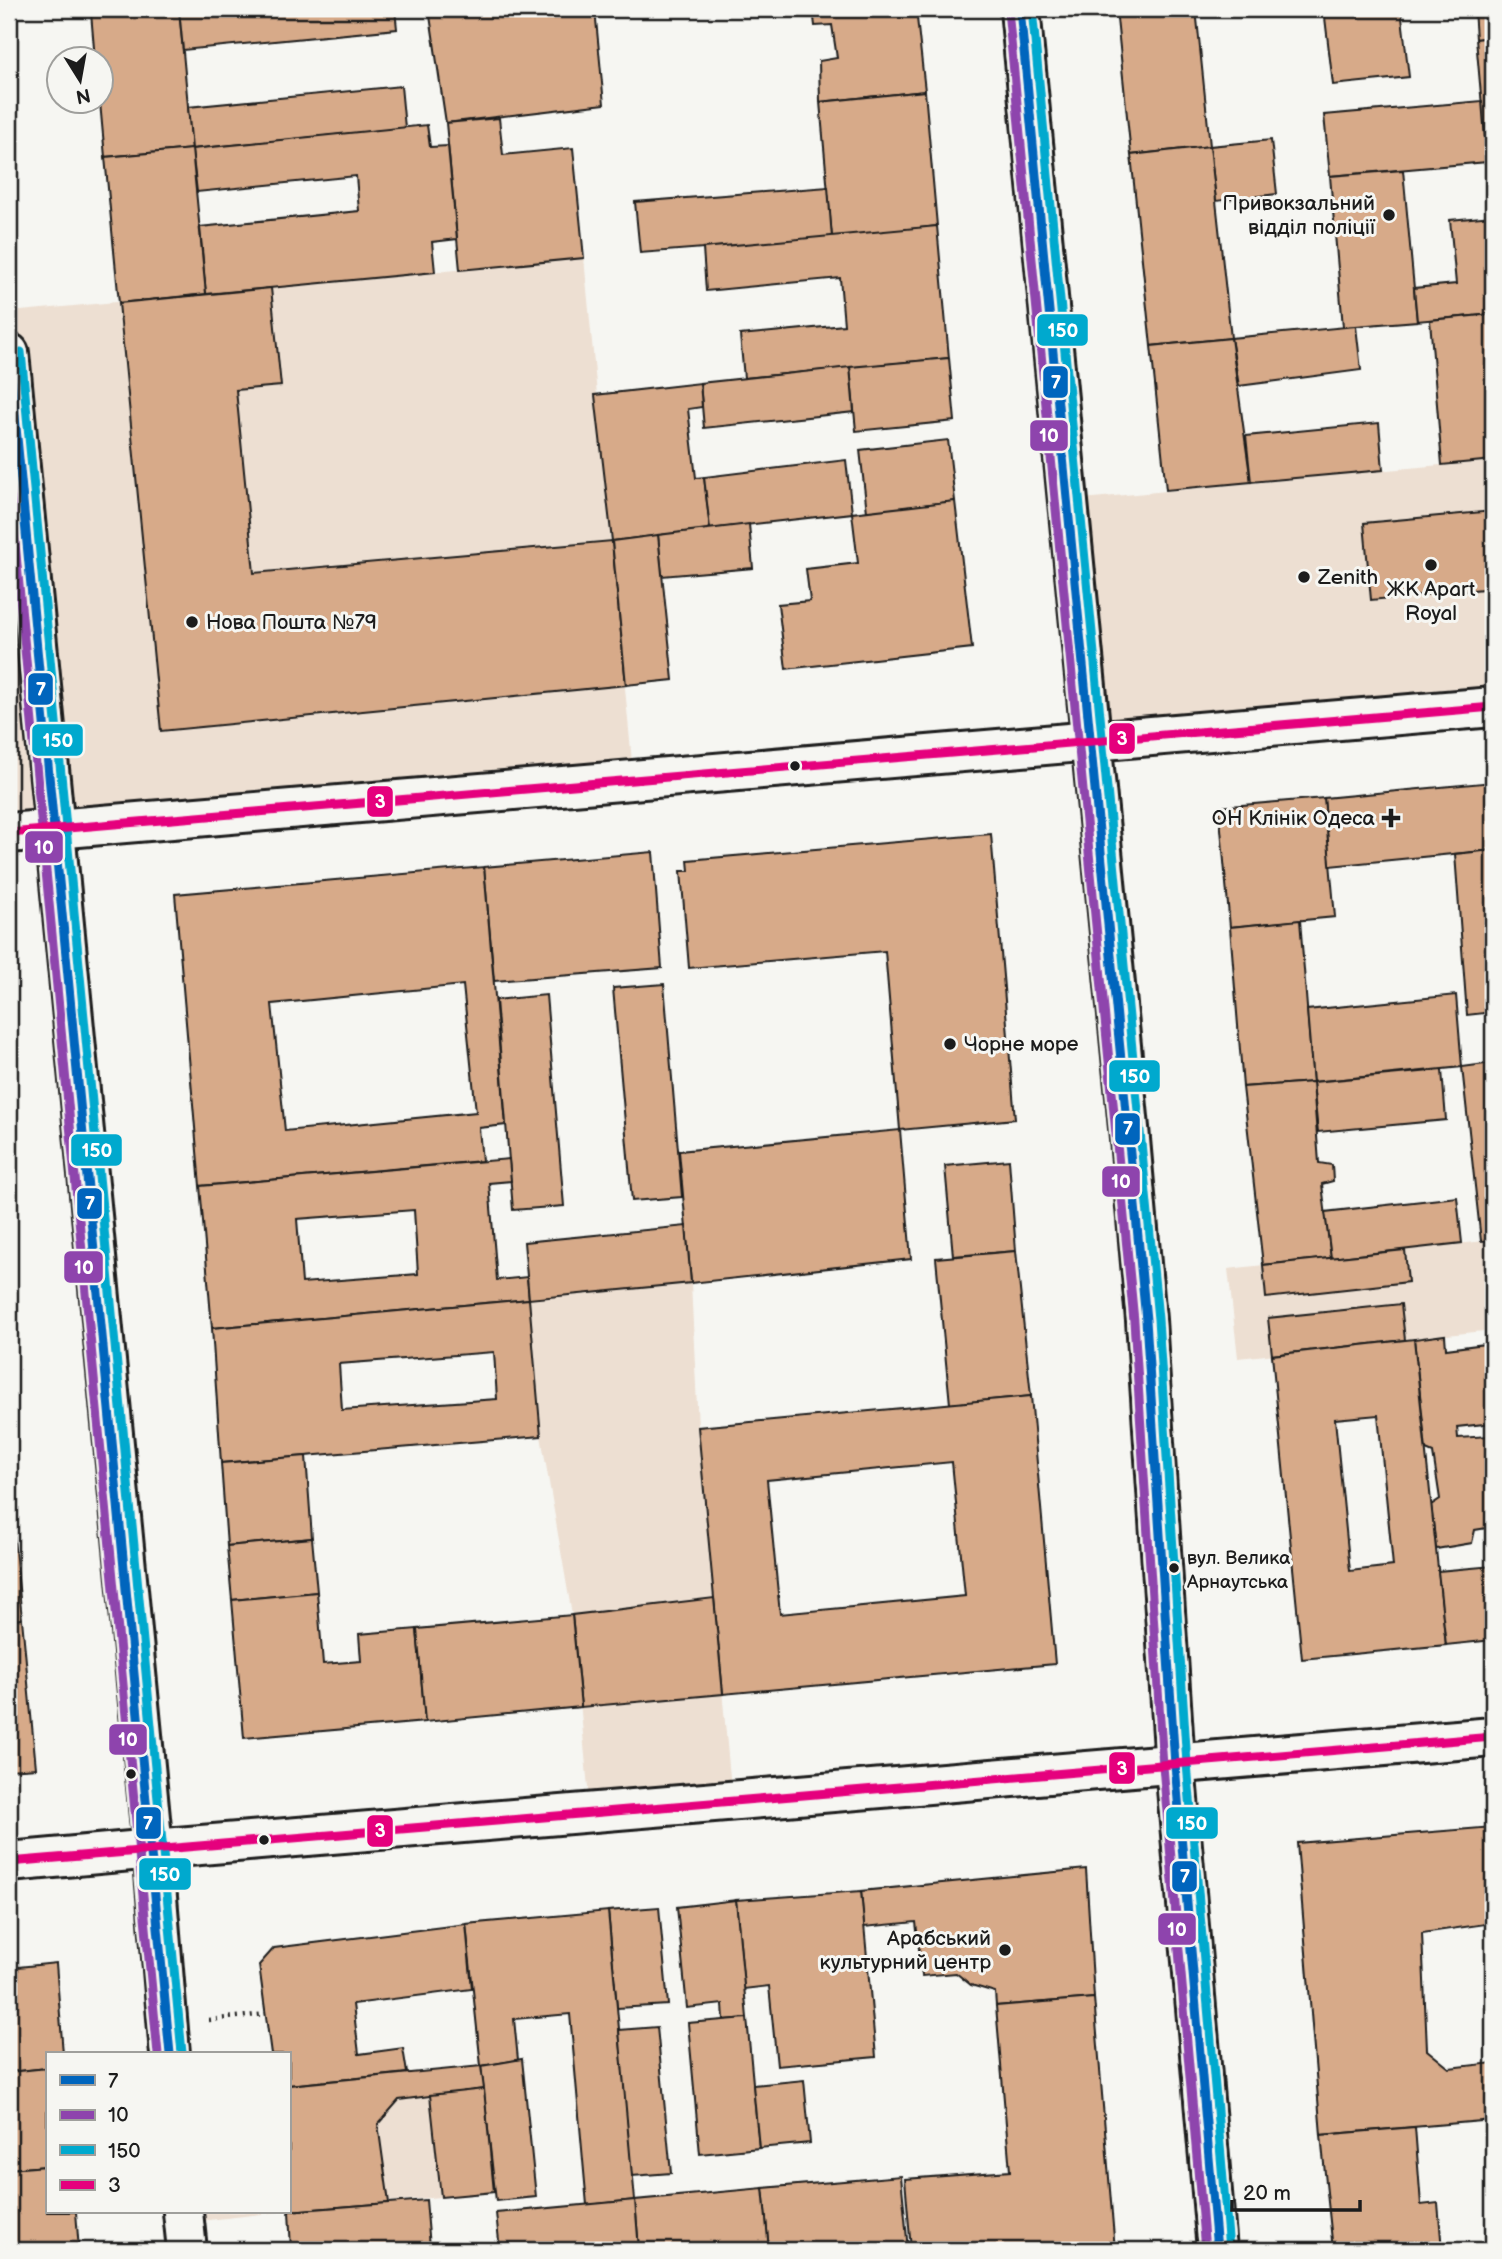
<svg xmlns="http://www.w3.org/2000/svg" width="1502" height="2259" font-family="'Balsamiq Sans',sans-serif">
  <rect width="100%" height="100%" fill="#f6f6f2"/>
  <filter id="ink" filterUnits="userSpaceOnUse"><feTurbulence type="fractalNoise" baseFrequency=".0143" numOctaves="2"/><feDisplacementMap in="SourceGraphic" scale="14" xChannelSelector="R" yChannelSelector="G"/><feConvolveMatrix kernelMatrix="1 2 1 2 8 2 1 2 1" color-interpolation-filters="sRGB"/></filter>
  <g filter="url(#ink)">
    <g fill="#eddfd2">
      <polygon points="584,258 633,772 61,819 10,312"/>
      <polygon points="1493,460 1493,700 1101,736 1072,500"/>
      <polygon points="27,601 49,824 9,827 9,603"/>
      <polygon points="1493,1240 1493,1330 1238,1358 1228,1269"/>
      <polygon points="691,1283 698,1427 732,1799 590,1810 572,1615 541,1436 529,1299"/>
      <polygon points="481,2066 494,2192 289,2211 289,2085"/>
      <polygon points="190,2212 280,2212 191,2222"/>
    </g>
    <g fill="#d7aa89" stroke="#1c1c1c" stroke-width="2" fill-rule="evenodd">
      <polygon points="90,9 139,9 91,13"/>
      <polygon points="139,9 179,9 192,149 105,157 100,102 102,60 95,60 91,13"/>
      <polygon points="179,9 395,9 397,29 183,50"/>
      <polygon points="429,9 595,9 604,104 446,123"/>
      <polygon points="813,9 916,9 925,91 820,102 819,61 837,58 832,25 815,26"/>
      <polygon points="1116,9 1196,9 1210,146 1131,155"/>
      <polygon points="1324,9 1401,9 1409,77 1333,85"/>
      <polygon points="1474,9 1493,9 1493,37 1476,39"/>
      <polygon points="1493,37 1493,162 1487,162 1476,39"/>
      <polygon points="401,86 405,128 192,149 188,107"/>
      <polygon points="925,91 937,226 832,238 820,102"/>
      <polygon points="1482,101 1487,162 1330,176 1324,115"/>
      <polygon points="499,118 503,155 573,148 584,258 460,270 446,123"/>
      <polygon points="427,125 430,147 448,146 457,239 432,242 435,272 206,294 200,227 359,211 356,176 197,192 192,149"/>
      <polygon points="1271,140 1277,194 1216,201 1210,146"/>
      <polygon points="1210,146 1231,338 1151,346 1131,155"/>
      <polygon points="192,149 206,294 119,303 105,157"/>
      <polygon points="1487,162 1493,162 1493,232 1492,216"/>
      <polygon points="1403,170 1417,321 1343,327 1330,176"/>
      <polygon points="828,187 832,238 640,253 635,202"/>
      <polygon points="1492,216 1493,314 1417,321 1414,288 1456,284 1450,220"/>
      <polygon points="937,226 949,358 744,378 740,335 844,325 840,278 706,291 703,248"/>
      <polygon points="271,288 281,386 236,390 254,573 612,541 626,685 161,731 119,303"/>
      <polygon points="1493,314 1493,460 1442,465 1430,320"/>
      <polygon points="1356,326 1361,370 1239,386 1231,338"/>
      <polygon points="1231,338 1251,482 1166,490 1151,346"/>
      <polygon points="949,358 955,421 856,431 850,367"/>
      <polygon points="850,367 854,412 704,428 700,383"/>
      <polygon points="700,383 702,407 688,409 696,478 704,477 710,529 612,541 595,395"/>
      <polygon points="1379,423 1383,470 1251,482 1246,436"/>
      <polygon points="948,440 955,501 867,512 860,450"/>
      <polygon points="846,460 852,513 710,529 704,477"/>
      <polygon points="955,501 972,648 786,669 778,604 810,601 806,569 858,563 852,513"/>
      <polygon points="1493,511 1493,588 1371,600 1364,523"/>
      <polygon points="749,524 753,568 662,576 658,535"/>
      <polygon points="658,535 673,680 626,685 612,541"/>
      <polygon points="1493,782 1493,850 1330,866 1324,798"/>
      <polygon points="1324,798 1335,917 1230,927 1219,807"/>
      <polygon points="991,834 1015,1119 900,1130 885,951 689,968 681,871 689,871 688,860"/>
      <polygon points="1493,850 1493,1012 1467,1015 1455,854"/>
      <polygon points="653,852 662,968 494,981 484,867"/>
      <path d="M484,867l22,258 -27,3 3,33 -282,25 -25,-292zM463,985l13,127 -191,19 -13,-127z"/>
      <polygon points="1300,920 1313,1082 1243,1087 1230,927"/>
      <polygon points="664,984 682,1197 632,1201 613,988"/>
      <polygon points="546,995 564,1206 513,1210 496,1000"/>
      <polygon points="1456,995 1462,1067 1313,1082 1307,1010"/>
      <polygon points="1493,1063 1493,1240 1481,1241 1462,1067"/>
      <polygon points="1442,1070 1446,1120 1318,1132 1313,1082"/>
      <polygon points="1313,1082 1319,1163 1332,1165 1333,1181 1322,1184 1331,1258 1263,1265 1243,1087"/>
      <polygon points="900,1130 911,1259 691,1283 679,1151"/>
      <path d="M509,1159l2,22 -22,2 8,97 30,-3 2,22 -317,29 -12,-142zM414,1210l4,64 -116,9 -5,-64z"/>
      <polygon points="1009,1160 1016,1251 953,1256 945,1166"/>
      <polygon points="1457,1197 1462,1243 1331,1258 1325,1212"/>
      <polygon points="686,1226 691,1283 529,1299 524,1242"/>
      <polygon points="1405,1250 1408,1282 1266,1298 1263,1265"/>
      <polygon points="1016,1251 1031,1396 950,1404 936,1258"/>
      <path d="M529,1299l12,137 -320,27 -9,-135zM494,1352l3,47 -155,11 -3,-46z"/>
      <polygon points="1401,1304 1405,1340 1272,1355 1268,1318"/>
      <polygon points="1445,1335 1446,1349 1493,1343 1493,1423 1457,1427 1458,1438 1490,1436 1493,1527 1475,1530 1472,1543 1436,1549 1431,1505 1440,1499 1433,1453 1426,1450 1414,1339"/>
      <path d="M1414,1339l32,306 -144,14 -30,-304zM1378,1415l15,151 -43,5 -15,-152z"/>
      <path d="M1031,1396l24,268 -332,30 -25,-267zM952,1462l13,134 -185,18 -13,-134z"/>
      <polygon points="306,1456 312,1538 227,1546 221,1463"/>
      <polygon points="9,1488 22,1619 9,1621"/>
      <polygon points="312,1538 317,1592 232,1600 227,1546"/>
      <polygon points="1493,1566 1493,1640 1446,1645 1438,1571"/>
      <polygon points="317,1592 323,1664 361,1661 359,1634 417,1629 425,1722 244,1738 232,1600"/>
      <polygon points="714,1598 723,1694 581,1707 572,1615"/>
      <polygon points="572,1615 581,1707 425,1722 417,1629"/>
      <polygon points="22,1619 36,1768 9,1770 9,1621"/>
      <polygon points="1493,1827 1493,1923 1422,1933 1427,2050 1449,2068 1493,2063 1493,2120 1321,2135 1297,1843"/>
      <polygon points="1086,1869 1094,1998 996,2006 995,1992 971,1985 956,1973 922,1976 916,1922 864,1927 861,1891"/>
      <polygon points="861,1891 876,2057 777,2066 769,1986 744,1989 736,1900"/>
      <polygon points="736,1900 747,2018 724,2020 723,2004 687,2008 677,1907"/>
      <polygon points="659,1907 668,2005 617,2008 608,1911"/>
      <polygon points="608,1911 635,2200 587,2205 570,2014 514,2019 518,2060 481,2066 466,1924"/>
      <polygon points="466,1924 472,1989 353,2004 359,2054 403,2048 407,2073 289,2085 289,2054 271,2054 259,1965 274,1948"/>
      <polygon points="56,1963 63,2054 47,2054 47,2068 9,2072 9,1968"/>
      <polygon points="1094,1998 1115,2250 911,2250 905,2179 1010,2171 996,2006"/>
      <polygon points="747,2018 759,2148 700,2154 688,2023"/>
      <polygon points="657,2027 671,2173 632,2176 619,2030"/>
      <polygon points="522,2059 536,2197 496,2201 481,2066"/>
      <polygon points="481,2066 484,2089 399,2100 378,2124 389,2203 289,2211 289,2085"/>
      <polygon points="47,2068 47,2166 9,2169 9,2072"/>
      <polygon points="804,2080 810,2143 759,2148 753,2085"/>
      <polygon points="484,2089 494,2192 441,2197 430,2095"/>
      <polygon points="1415,2127 1421,2205 1438,2203 1442,2250 1333,2250 1321,2135"/>
      <polygon points="47,2166 47,2212 76,2212 79,2250 9,2250 9,2169"/>
      <polygon points="901,2176 908,2250 769,2250 763,2188"/>
      <polygon points="763,2188 769,2250 639,2250 635,2200"/>
      <polygon points="426,2200 430,2247 291,2250 289,2211"/>
      <polygon points="635,2200 639,2250 500,2250 496,2213"/>
    </g>
    <g fill="none" stroke-linecap="round" stroke-linejoin="round">
      <g stroke="#1c1c1c" stroke-width="44">
        <g id="secondary">
          <polyline points="1020,9 1129,1128 1146,1320 1175,1765 1217,2250"/>
          <polyline points="9,833 55,829"/>
          <polyline points="9,1862 153,1849 170,2054"/>
          <polyline points="183,2212 187,2250"/>
        </g>
      </g>
      <g stroke="#1c1c1c" stroke-width="44">
        <g id="primary">
          <polyline points="9,353 153,1849 1493,1737"/>
          <polyline points="55,829 1493,707"/>
        </g>
      </g>
      <polyline stroke="#1c1c1c" stroke-width="4.5" stroke-dasharray="2 5" stroke-linecap="butt" points="209,2020 266,2014"/>
      <use href="#secondary" stroke="#f6f6f2" stroke-width="38"/>
      <use href="#primary" stroke="#f6f6f2" stroke-width="38"/>
      <g stroke="#f6f6f2" stroke-width="14">
        <g id="bus-1">
          <polyline points="1020,9 1146,1320 1175,1765 1217,2250"/>
          <polyline points="9,353 170,2054"/>
        </g>
      </g>
      <g stroke="#f6f6f2" stroke-width="14">
        <g id="bus-2">
          <polyline points="1008,10 1134,1321 1163,1766 1205,2250"/>
          <polyline points="9,480 158,2054"/>
        </g>
      </g>
      <g stroke="#f6f6f2" stroke-width="14">
        <g id="bus-3">
          <polyline points="1032,9 1158,1319 1187,1764 1229,2249"/>
          <polyline points="21,352 182,2053"/>
        </g>
      </g>
      <g stroke="#f6f6f2" stroke-width="14">
        <g id="bus-4">
          <polyline points="9,833 1493,707"/>
          <polyline points="9,1862 1493,1737"/>
        </g>
      </g>
      <use href="#bus-1" stroke="#0065bd" stroke-width="9"/>
      <use href="#bus-2" stroke="#8e44ad" stroke-width="9"/>
      <use href="#bus-3" stroke="#00a9ce" stroke-width="9"/>
      <use href="#bus-4" stroke="#e5007d" stroke-width="9"/>
    </g>
  </g>
  <g fill="#1c1c1c" stroke="#f6f6f2" stroke-width="2.5">
    <circle cx="1389" cy="215" r="7"/>
    <circle cx="1431" cy="565" r="7"/>
    <circle cx="1304" cy="577" r="7"/>
    <circle cx="192" cy="622" r="7"/>
    <circle cx="795" cy="766" r="6"/>
    <path d="M1387.5 807.5h7v7h7v7h-7v7h-7v-7h-7v-7h7z"/>
    <circle cx="950" cy="1044" r="7"/>
    <circle cx="1174" cy="1568" r="6"/>
    <circle cx="131" cy="1774" r="6"/>
    <circle cx="264" cy="1840" r="6"/>
    <circle cx="1005" cy="1950" r="7"/>
  </g>
  <g text-anchor="middle" stroke-width="6" stroke-linejoin="round" paint-order="stroke">
    <g font-size="19" fill="#1c1c1c" stroke="#f6f6f2" text-anchor="start">
      <text x="1187" y="1564">вул. Велика<tspan x="1187" dy="24">Арнаутська</tspan></text>
    </g>
    <g font-size="21" fill="#1c1c1c" stroke="#f6f6f2" text-anchor="end">
      <text x="1375" y="210">Привокзальний<tspan x="1375" dy="24">відділ поліції</tspan></text>
      <text x="1318" y="584" text-anchor="start">Zenith</text>
      <text x="1431" y="596" text-anchor="middle">ЖК Apart<tspan x="1431" dy="24">Royal</tspan></text>
      <text x="206" y="629" text-anchor="start">Нова Пошта №79</text>
      <text x="1375" y="825">ОН Клінік Одеса</text>
      <text x="964" y="1051" text-anchor="start">Чорне море</text>
      <text x="991" y="1945">Арабський<tspan x="991" dy="24">культурний центр</tspan></text>
    </g>
  </g>
  <g stroke="#f6f6f2" stroke-width="2.5">
    <rect x="1036" y="313" width="53" height="34" rx="7" fill="#00a9ce"/>
    <rect x="1042" y="365" width="27" height="34" rx="7" fill="#0065bd"/>
    <rect x="1029" y="419" width="40" height="33" rx="7" fill="#8e44ad"/>
    <rect x="27" y="672" width="27" height="34" rx="7" fill="#0065bd"/>
    <rect x="1108" y="722" width="28" height="33" rx="7" fill="#e5007d"/>
    <rect x="31" y="723" width="53" height="34" rx="7" fill="#00a9ce"/>
    <rect x="366" y="785" width="28" height="33" rx="7" fill="#e5007d"/>
    <rect x="24" y="830" width="40" height="34" rx="7" fill="#8e44ad"/>
    <rect x="1108" y="1059" width="53" height="34" rx="7" fill="#00a9ce"/>
    <rect x="1114" y="1112" width="27" height="34" rx="7" fill="#0065bd"/>
    <rect x="70" y="1133" width="53" height="34" rx="7" fill="#00a9ce"/>
    <rect x="1101" y="1165" width="40" height="33" rx="7" fill="#8e44ad"/>
    <rect x="76" y="1187" width="27" height="33" rx="7" fill="#0065bd"/>
    <rect x="63" y="1250" width="41" height="34" rx="7" fill="#8e44ad"/>
    <rect x="108" y="1723" width="40" height="33" rx="7" fill="#8e44ad"/>
    <rect x="1108" y="1751" width="28" height="34" rx="7" fill="#e5007d"/>
    <rect x="135" y="1806" width="27" height="34" rx="7" fill="#0065bd"/>
    <rect x="1165" y="1806" width="54" height="34" rx="7" fill="#00a9ce"/>
    <rect x="366" y="1814" width="28" height="34" rx="7" fill="#e5007d"/>
    <rect x="138" y="1857" width="54" height="34" rx="7" fill="#00a9ce"/>
    <rect x="1171" y="1860" width="27" height="33" rx="7" fill="#0065bd"/>
    <rect x="1157" y="1912" width="40" height="34" rx="7" fill="#8e44ad"/>
  </g>
  <g font-size="19" text-anchor="middle" font-weight="bold" fill="#fff">
    <text x="1063" y="337">150</text>
    <text x="1056" y="389">7</text>
    <text x="1049" y="442">10</text>
    <text x="41" y="696">7</text>
    <text x="1122" y="745">3</text>
    <text x="58" y="747">150</text>
    <text x="380" y="808">3</text>
    <text x="44" y="854">10</text>
    <text x="1135" y="1083">150</text>
    <text x="1128" y="1135">7</text>
    <text x="97" y="1157">150</text>
    <text x="1121" y="1188">10</text>
    <text x="90" y="1210">7</text>
    <text x="84" y="1274">10</text>
    <text x="128" y="1746">10</text>
    <text x="1122" y="1775">3</text>
    <text x="148" y="1830">7</text>
    <text x="1192" y="1830">150</text>
    <text x="380" y="1837">3</text>
    <text x="165" y="1881">150</text>
    <text x="1185" y="1883">7</text>
    <text x="1177" y="1936">10</text>
  </g>
  <rect width="1502" height="2259" fill="none" stroke="#f6f6f2" stroke-width="35"/>
  <rect x="18" y="18" width="1467" height="2224" fill="none" stroke="#1c1c1c" stroke-width="2.5" filter="url(#ink)"/>
  <rect x="46" y="2052" width="245" height="161" fill="#f6f6f2" stroke="#9f9f9c" stroke-width="2"/>
  <rect x="60" y="2075" width="35" height="10" fill="#0065bd" stroke="#9f9f9c" stroke-width="2"/>
  <text x="108" y="2088" font-size="21" fill="#1c1c1c">7</text>
  <rect x="60" y="2110" width="35" height="10" fill="#8e44ad" stroke="#9f9f9c" stroke-width="2"/>
  <text x="108" y="2122" font-size="21" fill="#1c1c1c">10</text>
  <rect x="60" y="2145" width="35" height="10" fill="#00a9ce" stroke="#9f9f9c" stroke-width="2"/>
  <text x="108" y="2158" font-size="21" fill="#1c1c1c">150</text>
  <rect x="60" y="2180" width="35" height="10" fill="#e5007d" stroke="#9f9f9c" stroke-width="2"/>
  <text x="108" y="2192" font-size="21" fill="#1c1c1c">3</text>
  <g transform="translate(80 80) rotate(169)"><circle r="33" fill="#f6f6f2" stroke="#9f9f9c" stroke-width="2"/>
  <path d="M0-5L12 26L0 18L-12 26Z" fill="#1c1c1c"/>
  <text y="-10" font-size="19" font-weight="bold" text-anchor="middle" fill="#1c1c1c">N</text>
  </g>
  <path d="M1232 2200v10h128v-10" fill="none" stroke="#1c1c1c" stroke-width="3.5"/>
  <text x="1243" y="2200" font-size="21" fill="#1c1c1c" stroke="#f6f6f2" stroke-width="5" paint-order="stroke">20 m</text>
</svg>
